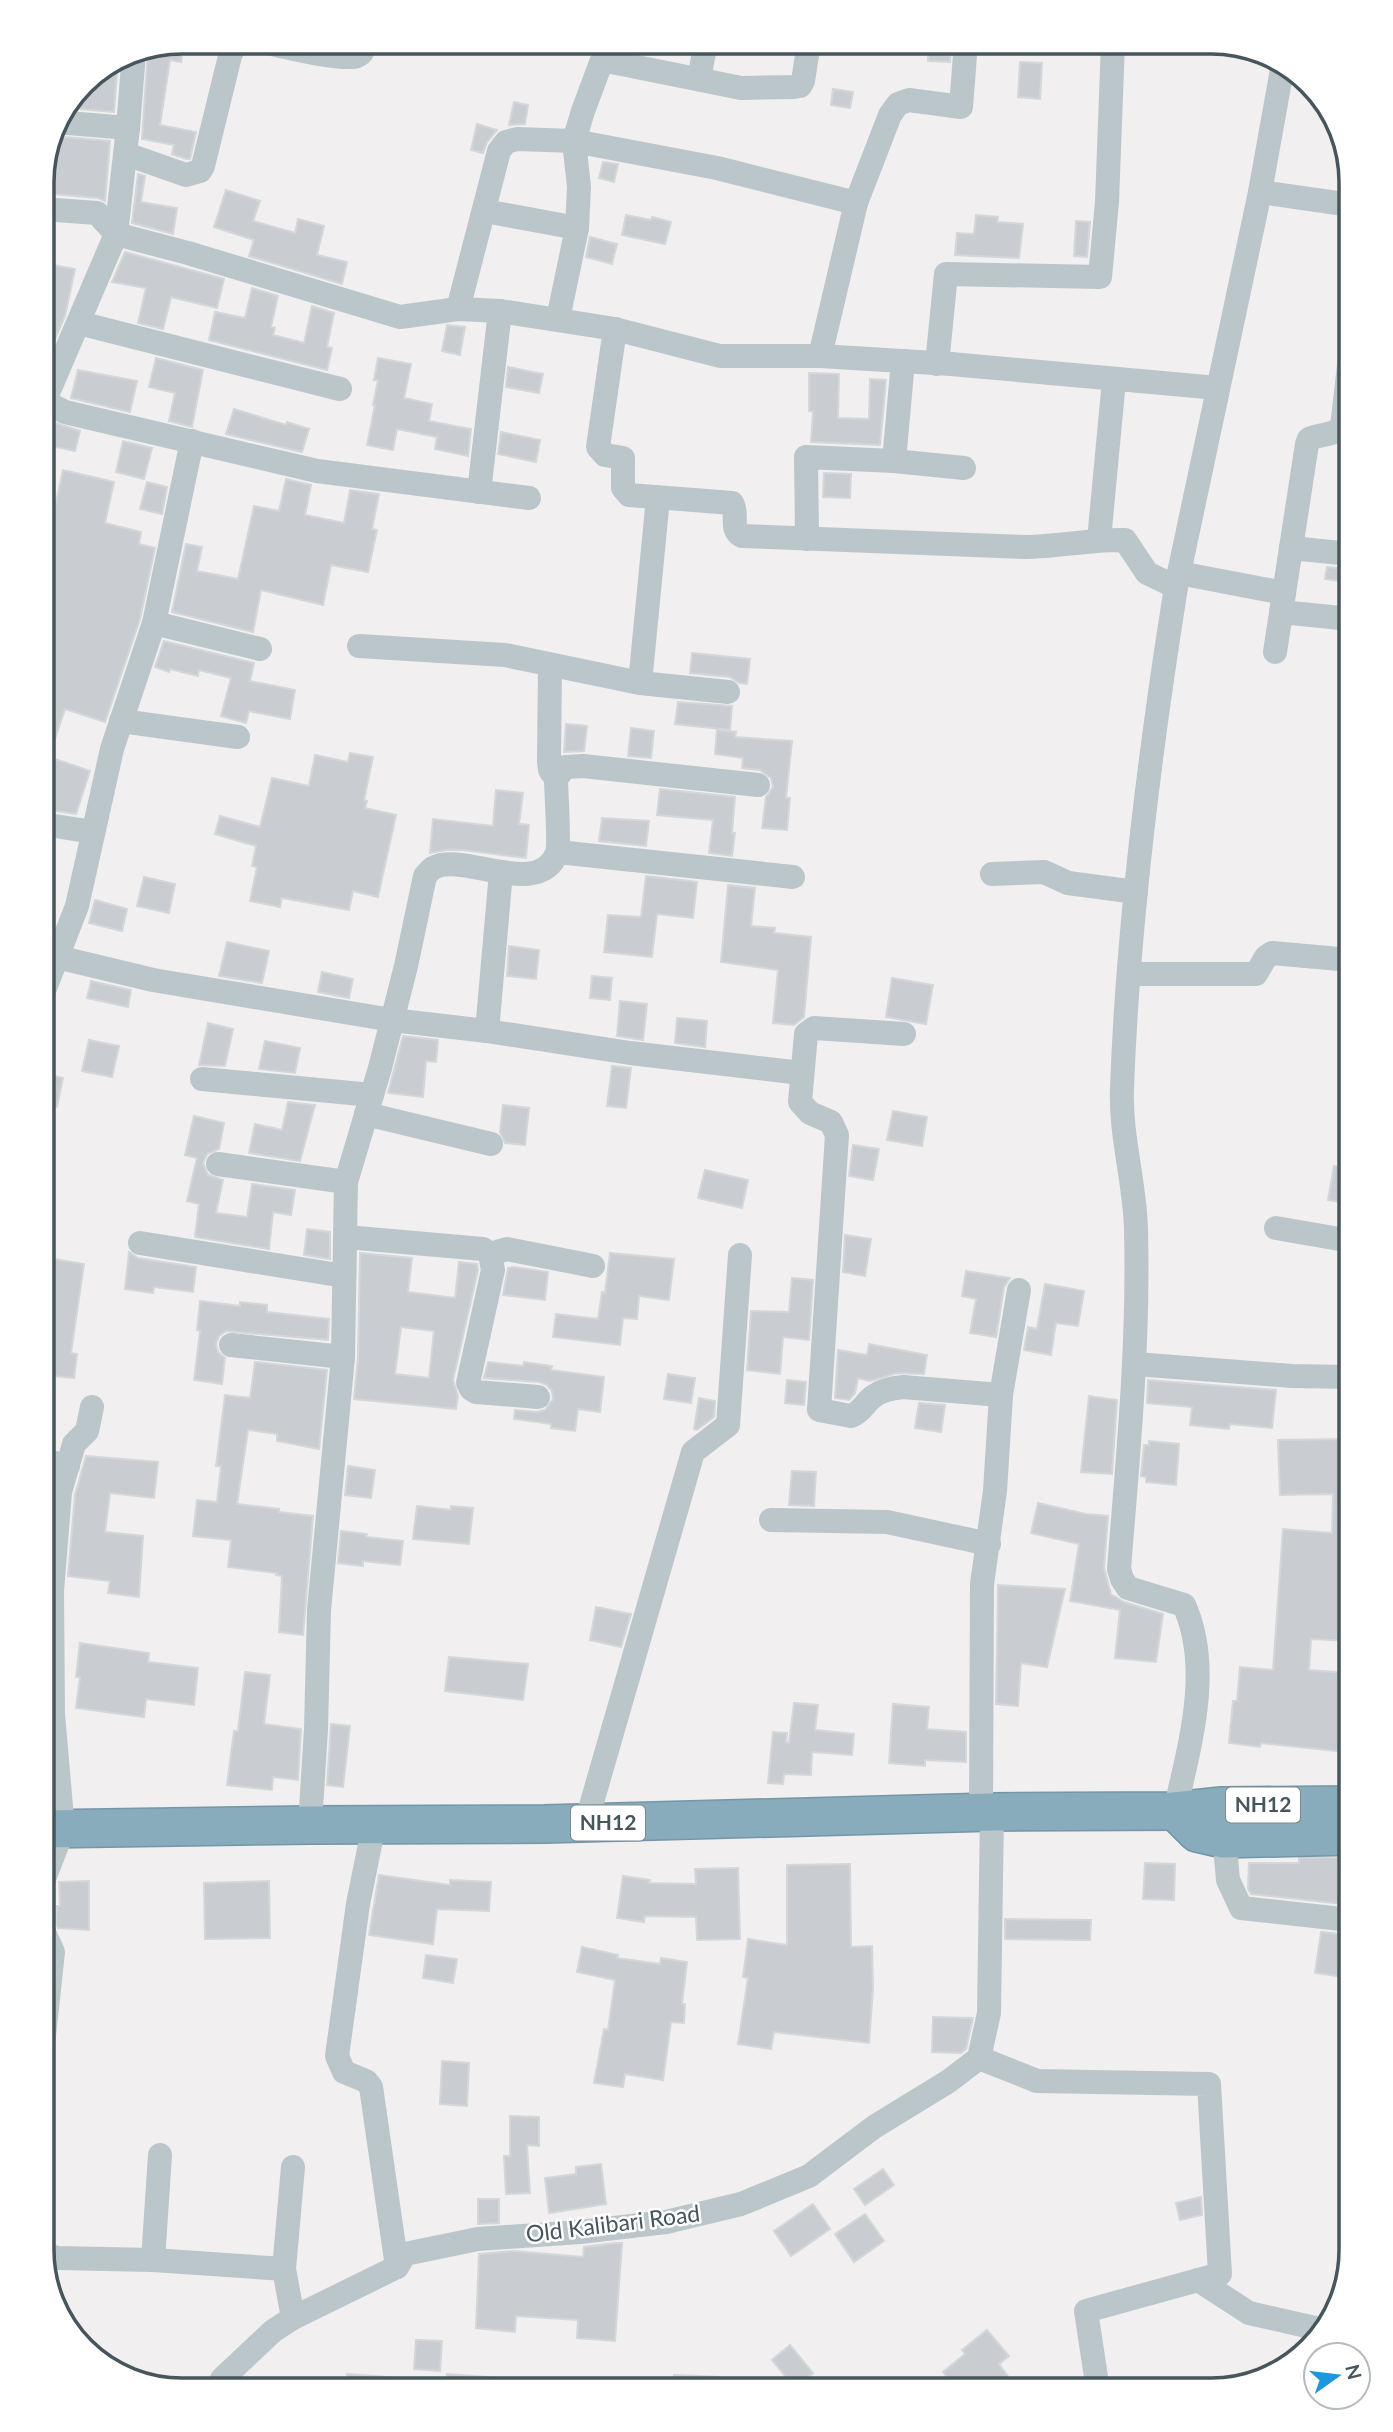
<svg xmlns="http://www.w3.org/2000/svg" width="1393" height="2432" font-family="Lato,sans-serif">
  <rect width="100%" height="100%" fill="#f1efef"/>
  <g fill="#c9cdd1" stroke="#d3d7da" stroke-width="2" fill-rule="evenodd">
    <polygon points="184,42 181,62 170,60 160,125 196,132 190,159 186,159 172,154 174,145 142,139 148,49"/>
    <polygon points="928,42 951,42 950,62 928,61"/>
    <polygon points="118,60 114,112 66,108 83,83"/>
    <polygon points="1020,62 1042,63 1040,99 1018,97"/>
    <polygon points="833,89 853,92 850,108 831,105"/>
    <polygon points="514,102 528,105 525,124 509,125"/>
    <polygon points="477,124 497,130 487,142 483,153 471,150"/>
    <polygon points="52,136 110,141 105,201 98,198 42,193 42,174"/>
    <polygon points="603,162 618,164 614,182 599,178"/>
    <polygon points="138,174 145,176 141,202 177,208 173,234 132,223"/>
    <polygon points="226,190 260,201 253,221 295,233 298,219 324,226 317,255 347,262 342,284 249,256 254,240 214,227"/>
    <polygon points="626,215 651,220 652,217 671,222 665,244 622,235"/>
    <polygon points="976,215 998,217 997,222 1023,224 1019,258 955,255 957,233 974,234"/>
    <polygon points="1076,221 1090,222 1087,257 1074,256"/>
    <polygon points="590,237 617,244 612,264 586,257"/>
    <polygon points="125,252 224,279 217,308 171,297 163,329 138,323 146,288 112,282"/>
    <polygon points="42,263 75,269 65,316 46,360 42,359"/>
    <polygon points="252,288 278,296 271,327 275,328 273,335 304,343 312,306 334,313 327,347 332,348 327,370 209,340 215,312 245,318"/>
    <polygon points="447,325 465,327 460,355 442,351"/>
    <polygon points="156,358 203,370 192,427 169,421 175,393 149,387"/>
    <polygon points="378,358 411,364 404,398 432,404 429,421 471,429 468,456 435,449 437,437 397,429 393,450 367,445 375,405 373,405 378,380 374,380"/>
    <polygon points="508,367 543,374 539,393 506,387"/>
    <polygon points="78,370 137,381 130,412 71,398"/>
    <polygon points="809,373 839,374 838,418 869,419 870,379 886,380 880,445 811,442 813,412 809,411"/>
    <polygon points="234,409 286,425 287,422 309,429 302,452 226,434"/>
    <polygon points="52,422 80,431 75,451 47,445"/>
    <polygon points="501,432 540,440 536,462 498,454"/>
    <polygon points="123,441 152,448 144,479 116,472"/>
    <polygon points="63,470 114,482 105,523 141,532 139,544 155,548 140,619 105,722 65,709 49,757 90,771 76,814 42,809 42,508 54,511"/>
    <polygon points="824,473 851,474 850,498 823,497"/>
    <polygon points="286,479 311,485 305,515 344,523 350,490 379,494 372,529 377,530 368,572 331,565 323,605 261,590 253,632 172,612 186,544 202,547 197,571 238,579 254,506 279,511"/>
    <polygon points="147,482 167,487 162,514 140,509"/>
    <polygon points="1327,567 1348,569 1347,582 1325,579"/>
    <polygon points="164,641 254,663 250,681 295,690 290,719 249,711 246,723 221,716 231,678 199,670 198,676 170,669 169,672 155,667"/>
    <polygon points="692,653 750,659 747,684 739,683 730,677 690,673"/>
    <polygon points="678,702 732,706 730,730 675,724"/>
    <polygon points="566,724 587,726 584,751 564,752"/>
    <polygon points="631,728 654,731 651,758 628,756"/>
    <polygon points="717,730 736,732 735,737 792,741 786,798 790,798 787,830 762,828 766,797 773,787 771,778 760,770 742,768 743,758 715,754"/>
    <polygon points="350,753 373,757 364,800 367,801 365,808 396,815 378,897 353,891 349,910 282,898 280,907 250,901 257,867 252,866 256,846 215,834 220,816 260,827 272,778 309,786 315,755 348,762"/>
    <polygon points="660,789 735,797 732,833 735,833 732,856 709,853 713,820 657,815"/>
    <polygon points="496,790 523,793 519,824 529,825 526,858 463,850 446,850 430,853 433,819 493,826"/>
    <polygon points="602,818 649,821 646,846 599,841"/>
    <polygon points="646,876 697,882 693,918 657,914 652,957 604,952 608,915 641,917"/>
    <polygon points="144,877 175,884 169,913 137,906"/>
    <polygon points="728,885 755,888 751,926 775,928 774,933 811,937 804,1017 794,1025 773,1023 778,970 721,962"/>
    <polygon points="95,900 127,909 122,931 89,923"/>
    <polygon points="227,942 269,951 262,983 219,976"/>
    <polygon points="509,946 539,950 536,979 507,976"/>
    <polygon points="322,972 353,979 349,998 318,992"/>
    <polygon points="592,976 612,978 610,1000 590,998"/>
    <polygon points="892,978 933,985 926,1024 886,1017"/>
    <polygon points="91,981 131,990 128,1007 87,998"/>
    <polygon points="620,1001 647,1004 643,1040 617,1036"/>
    <polygon points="677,1018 707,1021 705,1047 675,1043"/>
    <polygon points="208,1023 233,1029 225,1066 199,1065"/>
    <polygon points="403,1036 438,1040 436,1062 426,1061 423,1097 388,1093"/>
    <polygon points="89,1040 119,1046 112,1077 82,1071"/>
    <polygon points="265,1041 300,1048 295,1073 259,1069"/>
    <polygon points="612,1066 631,1068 626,1108 607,1106"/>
    <polygon points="42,1073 63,1078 57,1107 42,1103"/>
    <polygon points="288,1102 315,1105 300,1161 249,1153 255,1124 282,1130"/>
    <polygon points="503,1105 529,1108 525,1145 505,1143 500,1132"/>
    <polygon points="893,1111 927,1117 922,1146 887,1140"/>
    <polygon points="194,1116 224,1123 219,1149 207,1154 203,1163 208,1175 223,1180 216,1213 247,1217 252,1184 295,1190 291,1215 273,1212 269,1249 195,1237 199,1204 187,1201 197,1158 185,1155"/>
    <polygon points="853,1145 879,1149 873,1180 849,1176"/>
    <polygon points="1334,1166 1351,1168 1351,1204 1328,1200"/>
    <polygon points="705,1170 748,1180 742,1208 698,1198"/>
    <polygon points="307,1229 330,1232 330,1259 304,1255"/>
    <polygon points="845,1235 871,1239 865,1276 843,1272"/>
    <polygon points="129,1252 138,1258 196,1267 193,1292 154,1287 153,1293 125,1289"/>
    <path d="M360,1253l52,5 -4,34 47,6 4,-36 18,2 1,6 -25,110 5,16 -2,13 -102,-10 4,-42zM401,1327l33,4 -5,47 -34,-4z"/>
    <polygon points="610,1253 674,1259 669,1300 639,1296 637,1319 623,1318 620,1345 553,1337 556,1314 598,1319 602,1292 605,1293"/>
    <polygon points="42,1257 84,1264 71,1353 77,1354 74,1378 42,1375"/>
    <polygon points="514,1267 548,1272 545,1300 503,1295 508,1268"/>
    <polygon points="966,1271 1010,1278 1004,1287 996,1337 970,1333 976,1299 962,1296"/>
    <polygon points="792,1278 813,1280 809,1340 783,1337 780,1374 747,1370 751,1311 789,1312"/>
    <polygon points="1045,1284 1084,1291 1078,1326 1056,1323 1051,1355 1024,1350 1028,1327 1037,1329"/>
    <polygon points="200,1301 240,1306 240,1302 267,1305 267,1312 329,1319 328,1340 226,1331 219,1336 216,1344 218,1352 225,1358 222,1384 194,1380 200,1331 197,1330"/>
    <polygon points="869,1344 927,1355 924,1374 897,1373 870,1381 858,1378 855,1393 849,1400 835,1398 838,1350 867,1355"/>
    <polygon points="255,1362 327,1370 319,1449 277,1441 277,1434 248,1430 237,1504 279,1509 279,1512 313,1516 303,1635 279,1632 282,1576 276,1575 277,1573 228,1567 231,1540 193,1536 197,1500 217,1502 221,1466 216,1466 225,1395 250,1398"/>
    <polygon points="488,1362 523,1366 524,1362 552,1366 551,1370 604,1377 600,1412 578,1409 575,1431 551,1428 551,1424 514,1419 515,1410 537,1412 545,1410 553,1399 552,1391 547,1385 539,1382 484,1378"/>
    <polygon points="668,1374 695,1378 691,1403 664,1399"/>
    <polygon points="787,1380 806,1382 804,1405 785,1403"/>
    <polygon points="1148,1380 1276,1390 1272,1428 1230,1424 1229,1429 1190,1425 1192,1407 1147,1403"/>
    <polygon points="1089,1396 1117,1400 1112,1474 1081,1472"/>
    <polygon points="699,1398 715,1401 714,1417 697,1430 694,1429"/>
    <polygon points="919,1403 945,1405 941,1432 915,1428"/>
    <polygon points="1351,1439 1350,1641 1311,1639 1309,1670 1347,1673 1344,1714 1348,1714 1345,1752 1261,1743 1260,1747 1229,1743 1233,1701 1237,1701 1240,1667 1273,1670 1283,1529 1332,1533 1333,1494 1280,1495 1278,1440"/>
    <polygon points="1149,1441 1179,1444 1176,1485 1146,1482 1146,1477 1141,1476 1144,1445 1149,1445"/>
    <polygon points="86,1456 158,1462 154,1498 110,1493 105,1532 143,1536 139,1597 108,1593 110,1581 68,1576 75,1495"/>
    <polygon points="348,1466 375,1470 371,1498 345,1495"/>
    <polygon points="792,1471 816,1472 814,1506 789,1505"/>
    <polygon points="42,1475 49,1477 45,1491 42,1529"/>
    <polygon points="1038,1503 1086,1514 1108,1516 1104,1568 1111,1594 1124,1602 1163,1614 1156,1662 1115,1658 1120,1610 1070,1601 1079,1544 1031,1533"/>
    <polygon points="417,1506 451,1510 451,1506 473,1508 469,1544 413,1539"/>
    <polygon points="341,1531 367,1534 366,1537 403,1541 400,1565 363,1561 363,1566 338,1563"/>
    <polygon points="998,1585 1065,1589 1047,1667 1021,1663 1018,1706 996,1704"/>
    <polygon points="596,1607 631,1614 621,1647 590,1640"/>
    <polygon points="80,1643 149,1653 148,1662 198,1668 194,1705 146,1699 144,1717 76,1708 80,1677 76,1677"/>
    <polygon points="449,1657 528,1664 523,1700 445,1691"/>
    <polygon points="245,1672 270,1675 264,1724 301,1729 298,1780 273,1777 272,1790 227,1785 234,1731 238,1731"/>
    <polygon points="794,1703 818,1705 815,1730 854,1734 852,1755 812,1752 811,1775 784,1774 783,1784 768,1783 773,1732 787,1733 786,1742 789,1743"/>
    <polygon points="893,1704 929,1707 927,1729 966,1732 966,1762 925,1760 925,1766 889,1763"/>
    <polygon points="331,1724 350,1726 343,1787 327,1785"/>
    <polygon points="1346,1857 1351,1858 1351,1905 1251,1894 1248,1889 1249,1863 1299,1863 1299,1858"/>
    <polygon points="1145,1863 1175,1864 1174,1900 1143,1899"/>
    <polygon points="850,1864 851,1947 872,1946 873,1988 869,2043 774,2032 771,2049 738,2044 748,1978 743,1977 748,1939 787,1945 787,1865"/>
    <polygon points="738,1868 740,1939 697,1940 696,1917 645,1916 644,1922 617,1918 623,1876 650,1880 649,1883 696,1884 695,1869"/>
    <polygon points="379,1875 450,1885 450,1880 491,1882 489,1911 437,1909 433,1944 369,1935"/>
    <polygon points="89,1881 89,1930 58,1928 56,1923 57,1906 60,1906 59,1882"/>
    <polygon points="269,1881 270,1938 205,1939 204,1883"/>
    <polygon points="1005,1919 1091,1920 1090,1940 1005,1939"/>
    <polygon points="1321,1932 1351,1935 1351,1978 1315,1973"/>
    <polygon points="582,1947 618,1955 617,1958 660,1964 661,1958 687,1962 682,2004 685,2004 684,2023 671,2022 663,2080 625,2074 623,2087 594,2083 604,2029 608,2030 615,1980 577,1972"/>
    <polygon points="426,1955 457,1959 453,1983 423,1978"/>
    <polygon points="933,2017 973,2018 966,2049 961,2053 932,2052"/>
    <polygon points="442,2061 469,2063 467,2106 440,2104"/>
    <polygon points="510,2116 539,2117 539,2146 527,2145 530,2193 506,2194 504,2156 510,2156"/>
    <polygon points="601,2164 606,2204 549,2213 545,2178 576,2174 576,2167"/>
    <polygon points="883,2169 894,2185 865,2205 854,2189"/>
    <polygon points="1201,2197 1202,2215 1180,2220 1176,2203"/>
    <polygon points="478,2199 499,2199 499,2223 478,2224"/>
    <polygon points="813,2204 830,2229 791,2256 774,2231"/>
    <polygon points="865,2214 884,2241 854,2262 835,2234"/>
    <polygon points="616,2243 622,2243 615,2341 577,2338 578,2320 516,2316 515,2332 476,2328 479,2254 514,2251 583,2257 584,2247"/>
    <polygon points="987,2330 1009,2356 999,2364 1018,2390 957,2390 943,2372 965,2354 962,2350"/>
    <polygon points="416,2340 442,2341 440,2371 414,2369"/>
    <polygon points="790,2345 813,2373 795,2388 772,2360"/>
    <polygon points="347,2374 399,2378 398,2390 346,2390"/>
    <polygon points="447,2374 500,2378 499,2390 446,2390"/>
    <polygon points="674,2375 720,2377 719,2390 674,2390"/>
  </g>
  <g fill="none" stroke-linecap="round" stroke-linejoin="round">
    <g stroke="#7397a8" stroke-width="40">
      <g id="highway">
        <polyline points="1175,1811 1197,1833 1223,1839 1351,1836"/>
        <polyline points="42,1829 310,1825 544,1824 992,1812 1175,1811 1222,1806 1351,1805"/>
      </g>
    </g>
    <g stroke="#bbc6cb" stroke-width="24">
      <path d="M261,42c18,3 83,20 96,14 7,-3 7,-8 8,-14"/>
      <polyline points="699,79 706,42"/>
      <polyline points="128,128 134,52"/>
      <polyline points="126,154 186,175 200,171 203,166 231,52 239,43 242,42"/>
      <polyline points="1260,192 1351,205"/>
      <polyline points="42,209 97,213 116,234 188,253 400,317 458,309 500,311 615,329 720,356 820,356 951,364 1218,388"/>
      <polyline points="485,211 577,228"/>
      <polyline points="458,309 499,151 506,142 517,139 574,141 583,111 602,60 741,88 794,87 800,86 803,81 809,42"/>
      <polyline points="558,319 577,228 579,187 574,141 717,168 856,203"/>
      <polyline points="79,323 340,389"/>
      <path d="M615,329l-17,118 7,8 18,3v30l6,7 103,8c7,11 -3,27 10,33l283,11c34,0 66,-8 100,-7l22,33 29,14"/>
      <polyline points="820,356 856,203 890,115 898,104 909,100 961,107 966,42"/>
      <polyline points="937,364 946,274 1100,277 1107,202 1113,42"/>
      <polyline points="45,402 65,412 317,471 529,498"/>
      <polyline points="42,407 116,234 128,128 56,122"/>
      <polyline points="894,461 903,361"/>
      <polyline points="479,492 500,311"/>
      <polyline points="807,539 806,457 894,461 964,468"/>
      <polyline points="1099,540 1114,380"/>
      <polyline points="1291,548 1351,554"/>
      <polyline points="1179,573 1284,593"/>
      <polyline points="1281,612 1351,619"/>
      <polyline points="154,623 260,649"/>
      <polyline points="359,646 505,655 640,683 728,692"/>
      <path d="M1275,652l32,-208 2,-5c10,-5 24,-3 33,-12l9,-79"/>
      <polyline points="550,666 549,761 550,770 556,778"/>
      <polyline points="640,683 658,498"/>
      <polyline points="121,721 238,737"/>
      <polyline points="42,824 93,832"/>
      <polyline points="558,852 793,877"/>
      <polyline points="992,874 1044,872 1068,883 1136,892"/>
      <polyline points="57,957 153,980 392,1020 487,1031 630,1053 801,1073"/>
      <polyline points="1130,974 1256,974 1266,957 1272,953 1351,960"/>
      <polyline points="42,996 77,906 112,749 154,623 192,441"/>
      <polyline points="487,1031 501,872"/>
      <path d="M904,1034l-90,-6 -8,6 -6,68 10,11 21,9 6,13 -18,275 32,6c11,-4 14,-14 23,-20 8,-6 19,-8 29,-9l98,8"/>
      <polyline points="202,1079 372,1095"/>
      <polyline points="366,1114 491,1144"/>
      <polyline points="218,1164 346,1182"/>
      <polyline points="1276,1228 1351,1241"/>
      <polyline points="346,1237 483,1249 490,1254 493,1270 468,1383 471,1389 476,1392 538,1397"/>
      <polyline points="140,1243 344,1276"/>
      <polyline points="490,1254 507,1249 593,1266"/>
      <polyline points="231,1345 343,1357"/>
      <polyline points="1135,1364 1292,1376 1351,1377"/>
      <polyline points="42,1460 68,1466"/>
      <polyline points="771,1520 887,1522 989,1544"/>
      <path d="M1175,1811c14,-64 38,-142 9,-206l-56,-17 -6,-9 -3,-10c9,-113 20,-226 17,-339 -1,-48 -16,-94 -14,-142 6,-165 28,-338 54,-501l84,-395 23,-128"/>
      <polyline points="981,1812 982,1584 995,1491 1001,1395 1019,1290"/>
      <polyline points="586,1823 693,1452 728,1425 740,1255"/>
      <polyline points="1223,1824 1228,1880 1241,1908 1351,1920"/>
      <path d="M310,1825l6,-96 3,-119 24,-253 3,-175 34,-114 26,-102 19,-90c3,-3 5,-6 8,-8 30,-17 106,32 124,-15 3,-9 -1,-61 -1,-75l10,-11 17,-1 175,19"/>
      <polyline points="374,1825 358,1904 337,2056 344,2072 366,2081 371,2087 397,2267"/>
      <polyline points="42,1884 63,1830 53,1714 52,1591 60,1492 74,1444 87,1431 92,1407"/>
      <polyline points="42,2054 53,1952 42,1928"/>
      <polyline points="979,2058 1037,2081 1209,2084 1220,2274 1086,2311 1098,2390"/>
      <polyline points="293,2167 284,2269 293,2318"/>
      <polyline points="43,2254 58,2258 153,2260 284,2269"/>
      <polyline points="153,2260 160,2155"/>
      <polyline points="1198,2280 1249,2313 1324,2330"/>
      <polyline points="216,2390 222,2379 273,2331 293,2318 397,2267 405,2254 478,2239 580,2232 666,2222 741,2204 809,2176 874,2127 949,2081 979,2058 989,2013 992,1812"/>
    </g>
    <use href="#highway" stroke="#88acbc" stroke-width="37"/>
  </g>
  <g text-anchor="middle" stroke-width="5" stroke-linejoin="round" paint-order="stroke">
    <g fill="#fff" stroke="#7e898d" stroke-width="2">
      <rect x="1226" y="1787.5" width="74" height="35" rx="5"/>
      <rect x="571" y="1805.5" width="74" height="35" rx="5"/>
    </g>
    <g font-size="21" font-weight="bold" fill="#47565c">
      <text x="1263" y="1812">NH12</text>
      <text x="608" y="1830">NH12</text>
    </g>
    <g font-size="23" fill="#47565c" stroke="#fff">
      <text transform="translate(613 2224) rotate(-7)" y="8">Old Kalibari Road</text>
    </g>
  </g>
  <path d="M0 0H1393V2432H0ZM182 54H1211A128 128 0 0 1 1339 182V2250A128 128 0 0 1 1211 2378H182A128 128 0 0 1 54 2250V182A128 128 0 0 1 182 54Z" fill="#fff" fill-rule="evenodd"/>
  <path fill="none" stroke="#47565c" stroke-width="3.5" d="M182 54H1211A128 128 0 0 1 1339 182V2250A128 128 0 0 1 1211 2378H182A128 128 0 0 1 54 2250V182A128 128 0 0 1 182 54Z"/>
  <g transform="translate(1337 2376) rotate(76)"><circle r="33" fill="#ffffff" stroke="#b5bbbe" stroke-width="2"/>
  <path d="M0-5L12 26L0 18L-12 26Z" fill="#1e98dc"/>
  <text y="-10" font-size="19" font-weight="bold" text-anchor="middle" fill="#47565c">N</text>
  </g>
</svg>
